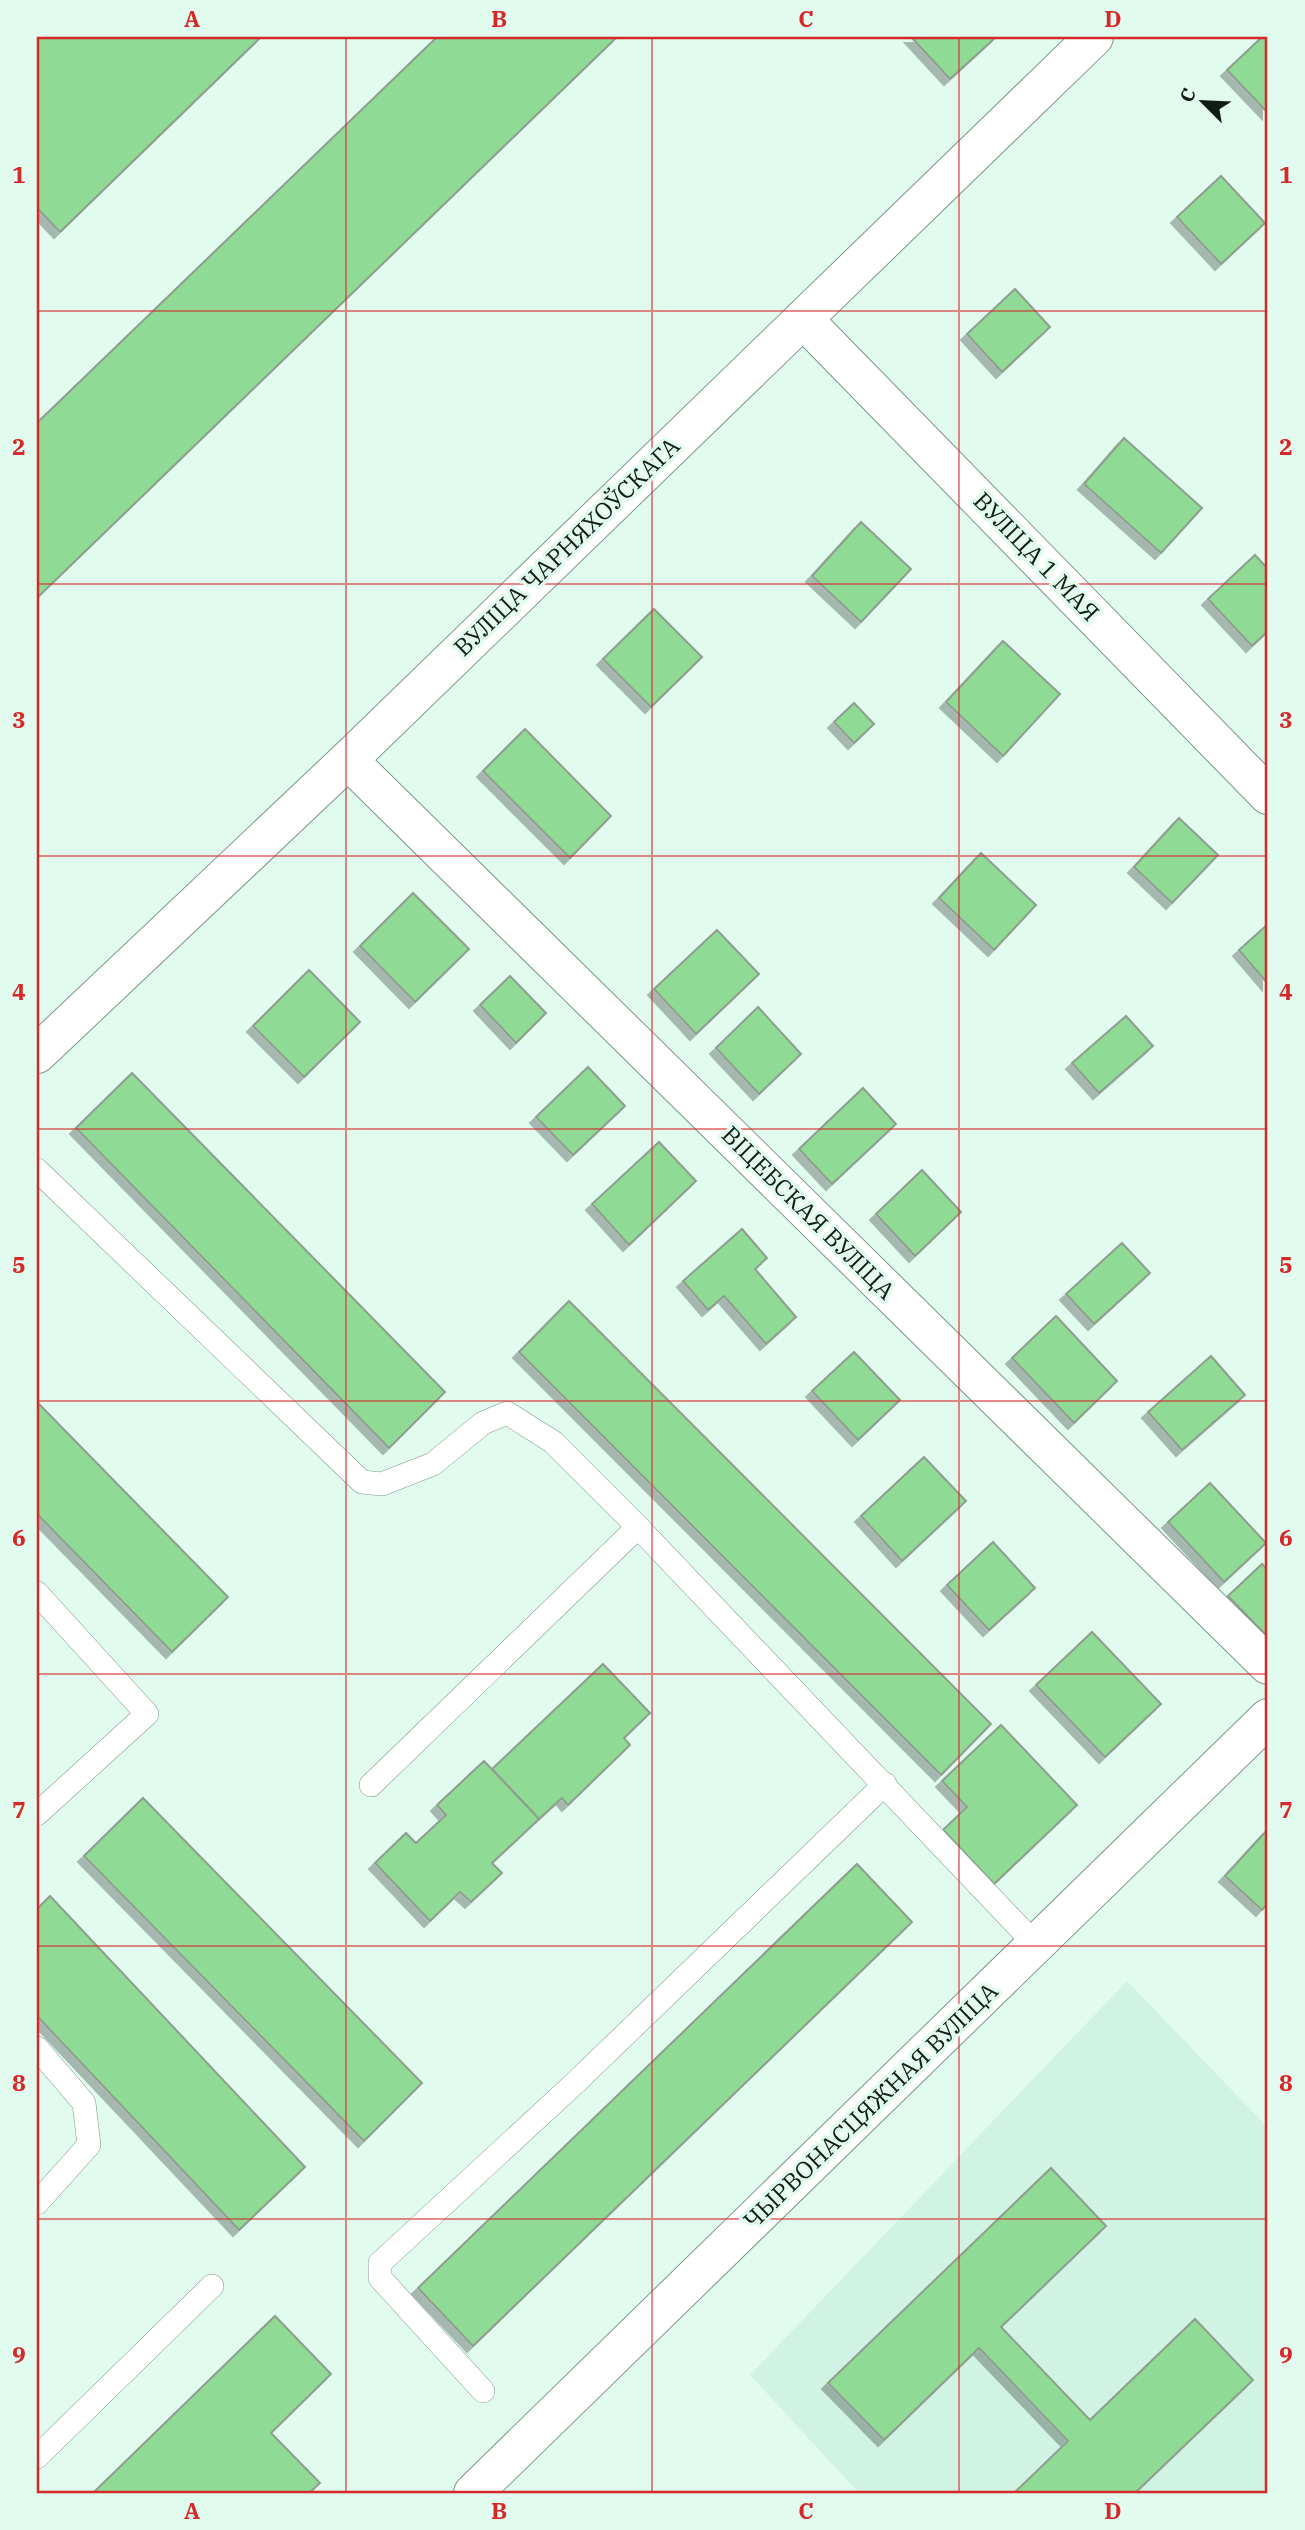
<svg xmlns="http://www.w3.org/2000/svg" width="1305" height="2530" font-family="'IBM Plex Serif',serif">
  <defs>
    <filter id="shadow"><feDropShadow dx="-6" dy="6" stdDeviation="0" flood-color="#0004"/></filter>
  </defs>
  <rect width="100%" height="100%" fill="#e1fbef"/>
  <polygon fill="#d0f3e3" points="1127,1981 1268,2128 1268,2493 859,2493 750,2375"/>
  <g fill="#8fda95" stroke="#8e9f8e" stroke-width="2" filter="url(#shadow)">
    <polygon points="37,37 261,37 60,232 37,208"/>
    <polygon points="437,37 617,37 37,598 37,423"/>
    <polygon points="911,37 996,37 950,79"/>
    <polygon points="1262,37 1268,37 1268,113 1227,70"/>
    <polygon points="1221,176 1265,223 1221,264 1177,217"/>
    <polygon points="1015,289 1050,327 1002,372 967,334"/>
    <polygon points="1124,438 1202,508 1161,553 1084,484"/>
    <polygon points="861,522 911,569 861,622 812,576"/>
    <polygon points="1255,555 1268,569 1268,631 1252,646 1208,599"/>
    <polygon points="654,609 702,657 651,707 603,659"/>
    <polygon points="1003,641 1060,694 1003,756 946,702"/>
    <polygon points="854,703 874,724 854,743 834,722"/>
    <polygon points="525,729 611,816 570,858 483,771"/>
    <polygon points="1179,818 1218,855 1172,903 1134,867"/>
    <polygon points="981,853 1036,905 994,950 939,898"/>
    <polygon points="413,893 469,949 415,1002 360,946"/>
    <polygon points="1268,924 1268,984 1239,950"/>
    <polygon points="717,930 759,974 696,1034 654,989"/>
    <polygon points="309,970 360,1022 304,1077 253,1026"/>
    <polygon points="510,976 546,1013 516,1043 480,1005"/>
    <polygon points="758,1007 801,1054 759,1094 716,1048"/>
    <polygon points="1126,1016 1153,1046 1099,1093 1072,1063"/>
    <polygon points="588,1067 625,1106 573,1155 536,1117"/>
    <polygon points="132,1073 445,1392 389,1448 76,1128"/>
    <polygon points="863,1088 896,1124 832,1184 799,1149"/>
    <polygon points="659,1142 696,1181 629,1245 592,1204"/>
    <polygon points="922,1170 961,1212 915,1256 876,1214"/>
    <polygon points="742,1229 767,1258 755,1269 796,1317 766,1344 724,1296 708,1310 683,1281"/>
    <polygon points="1122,1243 1150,1273 1094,1324 1066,1294"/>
    <polygon points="569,1301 991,1724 941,1775 519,1352"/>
    <polygon points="1056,1316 1117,1381 1074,1423 1012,1358"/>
    <polygon points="854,1352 900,1400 858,1440 812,1391"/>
    <polygon points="1211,1356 1245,1395 1182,1450 1148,1412"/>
    <polygon points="37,1402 228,1597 172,1652 37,1514"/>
    <polygon points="924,1457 966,1501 902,1561 861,1516"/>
    <polygon points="1210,1483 1266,1543 1224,1582 1168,1522"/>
    <polygon points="993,1542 1035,1588 989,1630 947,1585"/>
    <polygon points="1262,1564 1268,1570 1268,1632 1265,1634 1228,1596"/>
    <polygon points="1092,1632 1161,1704 1105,1757 1036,1685"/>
    <polygon points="603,1664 650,1713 624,1738 630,1745 568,1805 562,1798 539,1819 492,1769"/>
    <polygon points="1001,1725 1077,1805 994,1884 943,1830 967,1807 942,1781"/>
    <polygon points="484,1761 539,1819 492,1863 502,1873 471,1902 460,1892 430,1921 375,1863 406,1833 416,1843 446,1815 437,1805"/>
    <polygon points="143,1798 422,2083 364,2141 84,1856"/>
    <polygon points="1268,1829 1268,1903 1262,1910 1225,1876"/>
    <polygon points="857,1864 912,1922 473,2346 418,2288"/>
    <polygon points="50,1896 305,2167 239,2230 37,2016 37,1909"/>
    <polygon points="1051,2168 1106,2226 1001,2327 1090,2420 1195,2319 1253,2380 1135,2493 1014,2493 1068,2441 979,2348 884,2440 828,2383"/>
    <polygon points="275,2316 331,2374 271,2433 320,2483 309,2493 93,2493"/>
  </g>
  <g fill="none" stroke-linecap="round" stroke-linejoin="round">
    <g stroke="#7d958a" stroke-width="24">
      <g id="lane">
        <polyline points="37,1170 362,1482 382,1484 433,1464 483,1423 507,1413 553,1442 638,1527"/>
        <polyline points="37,1593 147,1714 37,1814"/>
        <polyline points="371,1785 638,1527 1036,1945"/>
        <polyline points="37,2048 84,2103 89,2145 37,2203"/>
        <polyline points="483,2391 380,2278 380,2263 575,2083 885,1784"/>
        <polyline points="37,2457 212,2286"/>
      </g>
    </g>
    <g stroke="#7d958a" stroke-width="40">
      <g id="street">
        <polyline points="803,319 1268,795"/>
        <polyline points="348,760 1268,1665"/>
        <polyline points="37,1054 348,760 1094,37"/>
        <polyline points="473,2493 1268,1718"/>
      </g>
    </g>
    <use href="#lane" stroke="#fff" stroke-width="23"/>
    <use href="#street" stroke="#fff" stroke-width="38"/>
  </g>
  <path fill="none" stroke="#d62828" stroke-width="2" stroke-opacity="0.55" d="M346,37v2456M652,37v2456M959,37v2456M37,311h1231M37,584h1231M37,856h1231M37,1129h1231M37,1401h1231M37,1674h1231M37,1946h1231M37,2219h1231"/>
  <g text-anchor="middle" stroke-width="7" stroke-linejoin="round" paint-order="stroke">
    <g font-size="24" fill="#121c17" stroke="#e1fbef">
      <text transform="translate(567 547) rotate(-44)" y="8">ВУЛІЦА ЧАРНЯХОЎСКАГА</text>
      <text transform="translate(1036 557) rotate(46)" y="8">ВУЛІЦА 1 МАЯ</text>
      <text transform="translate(808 1213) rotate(45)" y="8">ВІЦЕБСКАЯ ВУЛІЦА</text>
      <text transform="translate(871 2106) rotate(-44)" y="8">ЧЫРВОНАСЦЯЖНАЯ ВУЛІЦА</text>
    </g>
  </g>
  <rect width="1305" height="2530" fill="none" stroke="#e1fbef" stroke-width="77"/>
  <g transform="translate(1203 102) rotate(294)" stroke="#e1fbef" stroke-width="5" paint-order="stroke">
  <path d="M0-5L12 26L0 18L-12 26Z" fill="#121c17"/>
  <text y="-10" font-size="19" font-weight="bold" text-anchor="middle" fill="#121c17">С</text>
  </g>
  <rect x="38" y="38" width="1228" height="2454" fill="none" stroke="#d62828" stroke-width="2.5"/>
  <g font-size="23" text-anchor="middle" font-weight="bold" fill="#d62828">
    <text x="192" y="27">A</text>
    <text x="499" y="27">B</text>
    <text x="806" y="27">C</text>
    <text x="1113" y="27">D</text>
    <text x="19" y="183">1</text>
    <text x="1286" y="183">1</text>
    <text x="19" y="455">2</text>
    <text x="1286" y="455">2</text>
    <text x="19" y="728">3</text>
    <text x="1286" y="728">3</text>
    <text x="19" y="1000">4</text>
    <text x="1286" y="1000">4</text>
    <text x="19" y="1273">5</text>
    <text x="1286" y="1273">5</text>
    <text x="19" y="1546">6</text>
    <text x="1286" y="1546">6</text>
    <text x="19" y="1818">7</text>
    <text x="1286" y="1818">7</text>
    <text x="19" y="2091">8</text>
    <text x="1286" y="2091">8</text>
    <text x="19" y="2363">9</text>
    <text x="1286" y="2363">9</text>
    <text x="192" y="2519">A</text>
    <text x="499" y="2519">B</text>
    <text x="806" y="2519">C</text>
    <text x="1113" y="2519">D</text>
  </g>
</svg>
